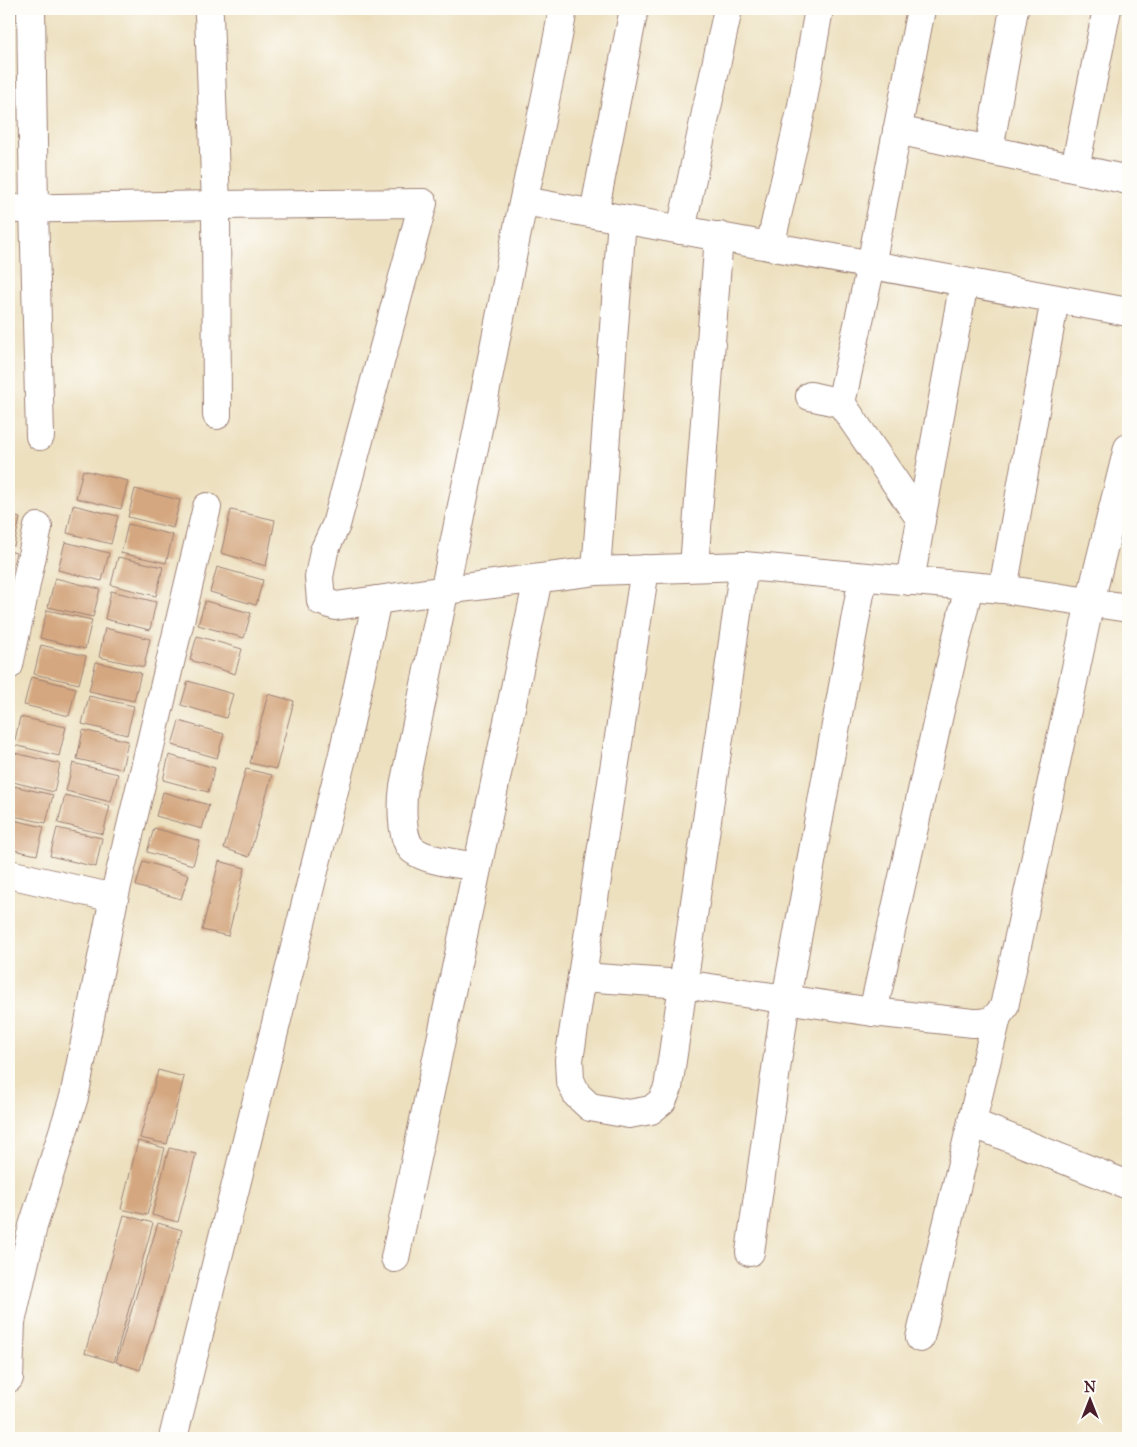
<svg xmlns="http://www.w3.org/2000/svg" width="1137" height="1447" font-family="'IM FELL Great Primer',serif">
  <rect width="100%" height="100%" fill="#fdfcf7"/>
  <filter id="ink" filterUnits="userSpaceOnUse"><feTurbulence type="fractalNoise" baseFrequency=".02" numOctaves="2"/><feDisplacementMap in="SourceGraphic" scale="10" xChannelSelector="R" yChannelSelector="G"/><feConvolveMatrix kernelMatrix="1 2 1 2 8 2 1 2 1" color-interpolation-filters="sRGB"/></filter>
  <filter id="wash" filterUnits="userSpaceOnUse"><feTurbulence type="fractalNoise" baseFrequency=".0096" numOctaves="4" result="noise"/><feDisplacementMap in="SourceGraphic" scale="20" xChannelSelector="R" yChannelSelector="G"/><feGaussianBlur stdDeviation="1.12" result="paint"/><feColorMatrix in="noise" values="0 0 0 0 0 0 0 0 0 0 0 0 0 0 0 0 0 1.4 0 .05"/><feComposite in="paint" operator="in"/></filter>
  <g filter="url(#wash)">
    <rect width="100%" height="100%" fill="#ede0bf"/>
    <g id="blocks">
      <g fill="#d4a780">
        <polygon points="83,470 128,481 121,509 76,498"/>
        <polygon points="135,489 180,500 173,528 128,517"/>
        <polygon points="73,505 118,516 111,544 67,533"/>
        <polygon points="231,510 275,520 266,566 221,553"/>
        <polygon points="9,515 20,518 14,546 9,545"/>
        <polygon points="128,524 173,535 166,563 121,553"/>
        <polygon points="65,542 109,553 102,581 58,570"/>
        <polygon points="9,551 16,553 9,580"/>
        <polygon points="118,557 163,567 156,596 111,585"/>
        <polygon points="217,567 263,580 256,605 210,592"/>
        <polygon points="55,578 100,589 93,617 48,607"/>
        <polygon points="111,591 156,602 150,630 105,619"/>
        <polygon points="205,601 251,613 244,638 198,625"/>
        <polygon points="47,610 92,620 85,649 40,638"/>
        <polygon points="105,628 150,639 144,667 99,657"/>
        <polygon points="197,636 242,649 235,674 190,660"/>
        <polygon points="41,645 86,656 79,684 34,674"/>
        <polygon points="96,662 141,673 134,701 89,691"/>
        <polygon points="31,677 76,688 69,716 24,705"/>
        <polygon points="188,681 233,694 226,718 181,705"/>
        <polygon points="268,694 294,701 276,769 250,763"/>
        <polygon points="89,696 134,706 127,735 82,724"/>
        <polygon points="20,717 66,727 59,756 14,745"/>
        <polygon points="179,721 224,734 217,758 172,745"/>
        <polygon points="83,730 128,741 122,769 77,759"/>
        <polygon points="15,753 60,764 54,792 9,781"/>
        <polygon points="169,755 215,768 208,792 163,780"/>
        <polygon points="73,763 118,774 111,802 66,791"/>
        <polygon points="246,769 272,775 249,857 224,848"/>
        <polygon points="9,785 53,795 46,823 9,815"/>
        <polygon points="163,792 209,805 202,829 156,816"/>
        <polygon points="65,795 110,806 103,834 58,823"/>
        <polygon points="9,819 44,827 37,855 9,849"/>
        <polygon points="57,828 102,838 96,867 50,856"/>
        <polygon points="154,828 200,841 193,865 147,852"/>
        <polygon points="143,861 189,875 181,899 136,886"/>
        <polygon points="219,861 245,868 228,936 202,930"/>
        <polygon points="158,1070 184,1077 167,1144 140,1138"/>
        <polygon points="138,1141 165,1148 147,1215 121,1209"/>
        <polygon points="169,1148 196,1154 178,1222 152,1215"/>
        <polygon points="124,1215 153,1223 114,1362 85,1353"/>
        <polygon points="158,1223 182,1230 140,1370 116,1362"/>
      </g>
    </g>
  </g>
  <g filter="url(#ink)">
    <use href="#blocks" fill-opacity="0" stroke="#9c8075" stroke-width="1"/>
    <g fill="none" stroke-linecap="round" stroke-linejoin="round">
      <g stroke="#9c8075" stroke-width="30">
        <g id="minor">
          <polyline points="31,9 34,208 40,436"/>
          <polyline points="209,15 216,205 217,415"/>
          <polyline points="897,130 1128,180"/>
          <polyline points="989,150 1014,9"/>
          <polyline points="1075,168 1107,9"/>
          <polyline points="524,201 1128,312"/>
          <polyline points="9,209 216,205 423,203 336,525 324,551 319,577 321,601 336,606 446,590 596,571 744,566 1003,589 1128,608"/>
          <polyline points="594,213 634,9"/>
          <polyline points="681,230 728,9"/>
          <polyline points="770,246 801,111 819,9"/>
          <polyline points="810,396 841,403"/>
          <polyline points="921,520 841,403 871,265 921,9"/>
          <polyline points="694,567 719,236"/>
          <polyline points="645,569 569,1060 570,1080 577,1095 590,1107 629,1114 651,1110 662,1101 668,1088 744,566"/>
          <polyline points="596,571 622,219"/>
          <polyline points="910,581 964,282"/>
          <polyline points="1003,589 1055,299"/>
          <polyline points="9,665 38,527"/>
          <path d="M477,867c-19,-4 -48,-5 -64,-17 -13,-11 -11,-49 -9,-64 38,-180 75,-359 110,-539 16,-80 35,-158 49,-238"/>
          <polyline points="9,874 114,898"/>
          <path d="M582,977l101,7 190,28 100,11c17,0 21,-2 31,-16l86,-405 38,-154"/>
          <polyline points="873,1012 942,701 969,586"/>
          <polyline points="972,1123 1128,1185"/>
          <polyline points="750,1252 786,999 863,577"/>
          <polyline points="395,1258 538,579"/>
          <polyline points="920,1338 997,1017"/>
          <polyline points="9,1378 11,1322 33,1226 74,1097 114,898 207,507"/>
          <polyline points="173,1438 343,754 377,600"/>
        </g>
      </g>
      <use href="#minor" stroke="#fff" stroke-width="28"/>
    </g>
  </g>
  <rect width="1137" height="1447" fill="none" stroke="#fdfcf7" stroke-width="30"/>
  <g transform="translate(1090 1400)" stroke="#fdfcf7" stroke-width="4" paint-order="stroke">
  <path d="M0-4L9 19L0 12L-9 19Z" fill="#4a1f2b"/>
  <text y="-8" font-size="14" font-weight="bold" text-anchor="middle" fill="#4a1f2b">N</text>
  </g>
</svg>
